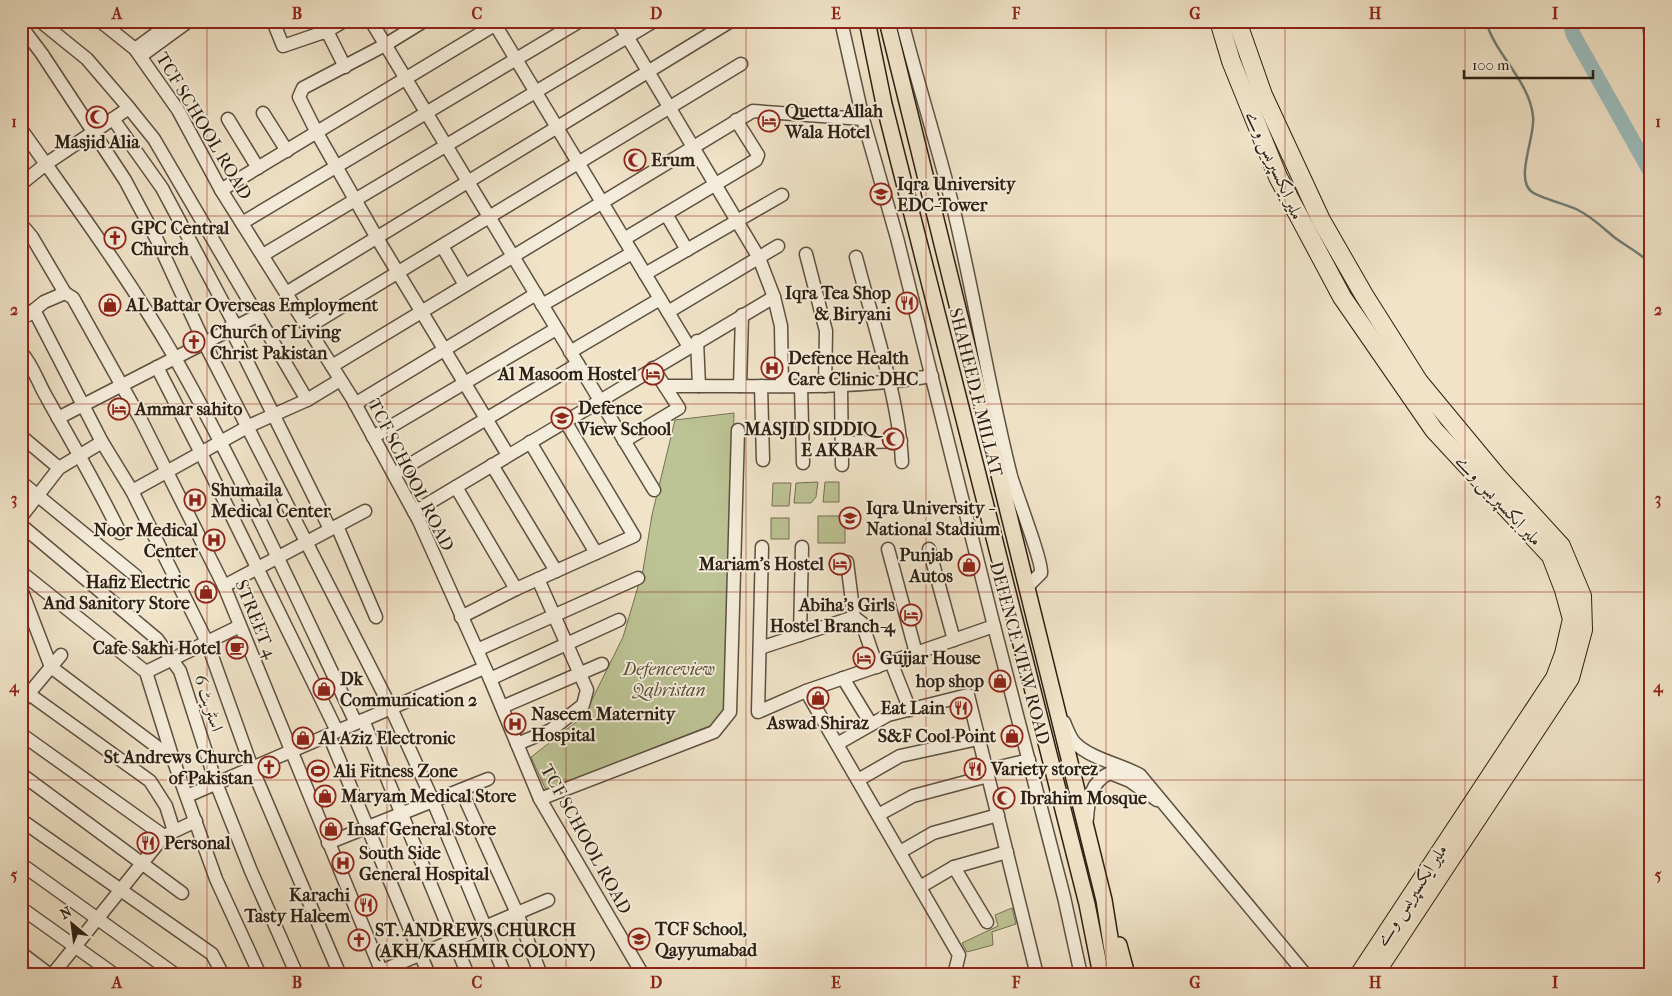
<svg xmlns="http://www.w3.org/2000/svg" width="1672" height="996" font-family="'IM FELL French Canon',Amiri,serif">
  <rect width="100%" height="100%" fill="#f0e3c8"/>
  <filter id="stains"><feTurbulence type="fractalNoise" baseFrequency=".004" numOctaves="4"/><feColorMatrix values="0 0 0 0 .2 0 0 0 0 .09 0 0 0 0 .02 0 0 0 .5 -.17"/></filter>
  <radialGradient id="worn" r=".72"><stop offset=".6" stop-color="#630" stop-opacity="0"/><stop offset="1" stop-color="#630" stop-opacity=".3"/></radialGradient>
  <g fill="#bcc394" stroke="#747154">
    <polygon points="734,413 727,712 722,721 546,790 531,757 584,716 623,637 643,570 652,515 675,420"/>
    <polygon points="818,482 816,497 811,503 794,503 796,483"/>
    <polygon points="825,482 839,482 839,502 823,502"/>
    <polygon points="773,483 791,483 789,506 772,506"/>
    <rect x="818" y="516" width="27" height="27"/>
    <rect x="771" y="518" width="18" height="21"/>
    <polygon points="1012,908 1016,924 992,932 993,945 967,952 962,943 998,926 995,915"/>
  </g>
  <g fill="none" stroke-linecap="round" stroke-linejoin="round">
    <g stroke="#6f7e79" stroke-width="2.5">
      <path d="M1486,21c8,32 43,59 47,95 3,20 -19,63 -1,76 8,6 34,12 46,18 14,7 24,17 36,27 13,10 25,15 37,27"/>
      <polyline points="1642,21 1651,76"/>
      <polyline points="1645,30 1651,35"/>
    </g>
    <polyline stroke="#9cbdbd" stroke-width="15" points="1570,21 1573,34 1651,173"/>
    <g stroke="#5d5040" stroke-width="15">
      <g id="minor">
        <polyline points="40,21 87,59 129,108"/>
        <polyline points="100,21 135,49 178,110 221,190 352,398 419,521 490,679 540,799 643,975"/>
        <polyline points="273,21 283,46 327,31 344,21"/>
        <polyline points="317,21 322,33"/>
        <polyline points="371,21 654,490"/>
        <polyline points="424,21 385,45 303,88 299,97 317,133 377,238 508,455"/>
        <polyline points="493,21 689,347"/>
        <polyline points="618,21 759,258 774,297 781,326 782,386"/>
        <polyline points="841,21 863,119 897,238 994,626 1064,897 1081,975"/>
        <path d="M902,21c16,64 36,126 52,190 21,88 35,178 57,265 5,17 32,87 30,97l-15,15"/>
        <polyline points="21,26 42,54 125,180 157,240 204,342 391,708 433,801 505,975"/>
        <polyline points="327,31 345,67"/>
        <polyline points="135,49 173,21"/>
        <polyline points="141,56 189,21"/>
        <polyline points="263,113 287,151"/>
        <polyline points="113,119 162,188 235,325"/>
        <polyline points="228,119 258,168"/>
        <path d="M21,129c53,75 108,149 154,229 67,118 123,243 181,365"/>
        <polyline points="21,184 46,164 129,108 154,139 307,400"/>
        <polyline points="221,190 501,21"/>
        <polyline points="666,214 687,250"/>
        <polyline points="242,223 580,21"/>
        <polyline points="21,224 32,237 65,293"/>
        <polyline points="624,239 756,160 758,155 736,120"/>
        <polyline points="442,246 465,285"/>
        <polyline points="806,254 826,331 825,386"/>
        <polyline points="263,255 654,21"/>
        <path d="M856,257c16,63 43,141 46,205"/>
        <polyline points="645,274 782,195"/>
        <polyline points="65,293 73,298 141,420 224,586 383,975"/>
        <polyline points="286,293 731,21"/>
        <polyline points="542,305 632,253"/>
        <polyline points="21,309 28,315 44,302 65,293"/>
        <polyline points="34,310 102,442 132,491 207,642 252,768 340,975"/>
        <polyline points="668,312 778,246"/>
        <polyline points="230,327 330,529"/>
        <polyline points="308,327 741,64"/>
        <polyline points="697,341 699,386"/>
        <path d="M21,352c12,13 17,31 26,46 25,45 51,89 73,135"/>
        <polyline points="570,352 660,299"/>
        <polyline points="332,366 753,111 863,119"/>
        <polyline points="157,367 201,453 337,731"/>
        <path d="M665,386c89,-1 179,5 267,-10"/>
        <polyline points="740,386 742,315"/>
        <polyline points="761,386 763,460"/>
        <polyline points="841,386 842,465"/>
        <polyline points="801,387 803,463"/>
        <polyline points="355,404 536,294"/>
        <polyline points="58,418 251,319"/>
        <polyline points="21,436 59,468"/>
        <polyline points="373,437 556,329"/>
        <polyline points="624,441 679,408 653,368"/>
        <polyline points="530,442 596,553"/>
        <polyline points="842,443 901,441"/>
        <polyline points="492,465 556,571"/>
        <polyline points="394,474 578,364"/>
        <polyline points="21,482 136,576"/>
        <polyline points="456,487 516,589"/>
        <polyline points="132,491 251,425 307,400 340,380"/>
        <polyline points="414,512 774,297"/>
        <polyline points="21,517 59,468 102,442"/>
        <polyline points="21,525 157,639 180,671 216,783 251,871 297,975"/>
        <polyline points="337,526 376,617"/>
        <polyline points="762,547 758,712 806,691 959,955 954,975"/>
        <polyline points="888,549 916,653"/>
        <polyline points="929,549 954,640"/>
        <polyline points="847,562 854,617 862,623 877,667"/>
        <polyline points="21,572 146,672 173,759 216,879 260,975"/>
        <polyline points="224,586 365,511"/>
        <polyline points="21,589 51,667 173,759"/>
        <polyline points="461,617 516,589 634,536 565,421"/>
        <polyline points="800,635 802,547"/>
        <polyline points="760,648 854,617"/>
        <polyline points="477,650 638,578"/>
        <polyline points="891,662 910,710"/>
        <polyline points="146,672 240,626"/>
        <polyline points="843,678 871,724"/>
        <polyline points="490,679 619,620"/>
        <polyline points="806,691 994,626"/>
        <polyline points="29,694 150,781 166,806 174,831"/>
        <polyline points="21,703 61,655"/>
        <polyline points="502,707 602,664"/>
        <polyline points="363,720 468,975"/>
        <path d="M1064,722c3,7 6,16 11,21 16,16 45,21 65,32l166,200"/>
        <polyline points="21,734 164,836"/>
        <polyline points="329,735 429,975"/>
        <polyline points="517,744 551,730 583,705 587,690 538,579"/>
        <polyline points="837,744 888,715 968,695 1037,975"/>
        <polyline points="987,770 1029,760"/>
        <polyline points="21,774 182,893"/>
        <polyline points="858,780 900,756 978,739"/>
        <polyline points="461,790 517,913 541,975"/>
        <polyline points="187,796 484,668"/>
        <polyline points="540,799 714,732 730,712 738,430"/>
        <polyline points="878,815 913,796 988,776"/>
        <path d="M1087,819c1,-18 4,-38 23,-46l20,8 27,19"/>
        <polyline points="21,820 212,954 223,975"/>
        <polyline points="328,843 488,779"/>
        <polyline points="900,852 933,833 998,815"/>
        <polyline points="21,864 176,975"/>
        <polyline points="954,867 987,922"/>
        <polyline points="920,887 954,867 1007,852"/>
        <polyline points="21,908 115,975"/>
        <polyline points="21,953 50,975"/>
        <polyline points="52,975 164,836 196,821"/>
        <polyline points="372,975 548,900"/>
      </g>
    </g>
    <g stroke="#2c1f13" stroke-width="18">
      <g id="major">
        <polyline points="867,21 884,104 1087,904 1101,975"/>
        <polyline points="887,21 1104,900 1116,975"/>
        <polyline points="1119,945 1127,975"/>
      </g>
    </g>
    <g stroke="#2c1f13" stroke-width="20">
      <g id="highway">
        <polyline points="1219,21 1231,61 1278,177 1342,297 1434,430 1551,556 1564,590 1572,619 1564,654 1555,678 1359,975"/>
        <polyline points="1237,21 1263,95 1321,220 1364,295 1419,382 1496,475 1561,546 1582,596 1583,630 1570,678 1374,975"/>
      </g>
    </g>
    <use href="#minor" stroke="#f5eddb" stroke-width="12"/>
    <use href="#major" stroke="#f0e3c8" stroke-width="15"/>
    <use href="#highway" stroke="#f0e3c8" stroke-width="18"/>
  </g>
  <path fill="none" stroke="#8f2418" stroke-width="1" stroke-opacity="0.55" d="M207,21v954M387,21v954M566,21v954M746,21v954M926,21v954M1106,21v954M1285,21v954M1465,21v954M21,216h1630M21,404h1630M21,592h1630M21,780h1630"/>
  <defs>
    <g id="mosque-ring" transform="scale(1.125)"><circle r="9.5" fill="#f5eddb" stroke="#8f2418" stroke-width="1.5"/><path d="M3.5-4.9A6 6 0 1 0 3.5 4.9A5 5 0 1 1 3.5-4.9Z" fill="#8f2418"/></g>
    <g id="hotel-ring" transform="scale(1.125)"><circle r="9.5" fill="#f5eddb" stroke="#8f2418" stroke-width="1.5"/><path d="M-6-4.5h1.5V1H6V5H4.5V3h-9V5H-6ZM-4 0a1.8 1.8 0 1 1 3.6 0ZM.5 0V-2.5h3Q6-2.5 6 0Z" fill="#8f2418"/></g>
    <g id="university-ring" transform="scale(1.125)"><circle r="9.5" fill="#f5eddb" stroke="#8f2418" stroke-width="1.5"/><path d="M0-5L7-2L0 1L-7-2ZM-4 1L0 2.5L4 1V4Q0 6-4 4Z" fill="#8f2418"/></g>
    <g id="church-ring" transform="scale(1.125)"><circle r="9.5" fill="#f5eddb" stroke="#8f2418" stroke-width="1.5"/><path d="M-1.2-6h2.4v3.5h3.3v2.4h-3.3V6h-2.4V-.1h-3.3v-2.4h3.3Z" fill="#8f2418"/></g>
    <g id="restaurant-ring" transform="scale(1.125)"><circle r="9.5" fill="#f5eddb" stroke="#8f2418" stroke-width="1.5"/><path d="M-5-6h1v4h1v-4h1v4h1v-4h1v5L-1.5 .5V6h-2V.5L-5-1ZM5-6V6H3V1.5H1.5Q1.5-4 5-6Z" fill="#8f2418"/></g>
    <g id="shop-ring" transform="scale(1.125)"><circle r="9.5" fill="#f5eddb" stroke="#8f2418" stroke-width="1.5"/><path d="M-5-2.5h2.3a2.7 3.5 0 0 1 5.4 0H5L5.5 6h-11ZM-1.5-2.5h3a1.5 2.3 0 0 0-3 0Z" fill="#8f2418"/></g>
    <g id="hospital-ring" transform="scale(1.125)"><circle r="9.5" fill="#f5eddb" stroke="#8f2418" stroke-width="1.5"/><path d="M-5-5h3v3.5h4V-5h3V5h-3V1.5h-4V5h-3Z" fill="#8f2418"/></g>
    <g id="school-ring" transform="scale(1.125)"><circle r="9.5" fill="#f5eddb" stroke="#8f2418" stroke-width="1.5"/><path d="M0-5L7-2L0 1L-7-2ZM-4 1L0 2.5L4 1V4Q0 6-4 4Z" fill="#8f2418"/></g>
    <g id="cafe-ring" transform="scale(1.125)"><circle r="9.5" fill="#f5eddb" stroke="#8f2418" stroke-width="1.5"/><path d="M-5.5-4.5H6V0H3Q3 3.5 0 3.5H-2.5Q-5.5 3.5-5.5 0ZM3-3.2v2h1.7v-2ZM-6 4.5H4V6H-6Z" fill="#8f2418"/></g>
    <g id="stadium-ring" transform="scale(1.125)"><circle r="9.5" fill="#f5eddb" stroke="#8f2418" stroke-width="1.5"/><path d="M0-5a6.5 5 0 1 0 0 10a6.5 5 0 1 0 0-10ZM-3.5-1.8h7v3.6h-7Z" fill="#8f2418"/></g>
  </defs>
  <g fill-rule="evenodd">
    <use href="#mosque-ring" x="97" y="117"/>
    <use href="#hotel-ring" x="769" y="121"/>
    <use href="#mosque-ring" x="635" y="160"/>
    <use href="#university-ring" x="881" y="194"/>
    <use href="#church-ring" x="115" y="238"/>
    <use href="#restaurant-ring" x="907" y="303"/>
    <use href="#shop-ring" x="110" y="305"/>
    <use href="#church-ring" x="194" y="342"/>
    <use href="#hospital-ring" x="772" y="368"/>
    <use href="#hotel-ring" x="653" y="374"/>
    <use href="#hotel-ring" x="119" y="409"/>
    <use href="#school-ring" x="562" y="418"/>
    <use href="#mosque-ring" x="893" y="439"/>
    <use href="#hospital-ring" x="195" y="500"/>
    <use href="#university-ring" x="850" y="518"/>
    <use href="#hospital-ring" x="214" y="540"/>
    <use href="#hotel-ring" x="840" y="564"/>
    <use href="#shop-ring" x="969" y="565"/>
    <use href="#shop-ring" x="206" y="592"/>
    <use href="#hotel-ring" x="911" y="615"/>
    <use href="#cafe-ring" x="237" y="648"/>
    <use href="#hotel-ring" x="864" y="658"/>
    <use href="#shop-ring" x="1000" y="681"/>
    <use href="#shop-ring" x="324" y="689"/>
    <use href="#shop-ring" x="818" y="698"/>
    <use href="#restaurant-ring" x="961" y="708"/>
    <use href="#hospital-ring" x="515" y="724"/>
    <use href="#shop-ring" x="1012" y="736"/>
    <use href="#shop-ring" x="303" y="738"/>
    <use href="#church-ring" x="269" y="767"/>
    <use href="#restaurant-ring" x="975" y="769"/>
    <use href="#stadium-ring" x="318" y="771"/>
    <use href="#shop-ring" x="325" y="796"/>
    <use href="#mosque-ring" x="1004" y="798"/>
    <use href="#shop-ring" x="331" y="829"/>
    <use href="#restaurant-ring" x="148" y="843"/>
    <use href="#hospital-ring" x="343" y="863"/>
    <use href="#restaurant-ring" x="366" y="905"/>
    <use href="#school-ring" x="639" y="939"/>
    <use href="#church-ring" x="359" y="940"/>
  </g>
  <g text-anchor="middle" stroke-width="4" stroke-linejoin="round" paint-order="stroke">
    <g font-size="18" font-weight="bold" fill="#2c1f13" stroke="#f5eddb" text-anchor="start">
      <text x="785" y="117">Quetta Allah<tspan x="785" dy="21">Wala Hotel</tspan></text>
      <text x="97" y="148" text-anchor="middle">Masjid Alia</text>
      <text x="651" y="166">Erum</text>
      <text x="897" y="190">Iqra University<tspan x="897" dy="21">EDC-Tower</tspan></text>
      <text x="131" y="234">GPC Central<tspan x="131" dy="21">Church</tspan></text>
      <text x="891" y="299" text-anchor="end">Iqra Tea Shop<tspan x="891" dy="21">&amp; Biryani</tspan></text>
      <text x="126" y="311">AL Battar Overseas Employment</text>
      <text x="210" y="338">Church of Living<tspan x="210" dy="21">Christ Pakistan</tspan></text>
      <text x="788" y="364">Defence Health<tspan x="788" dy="21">Care Clinic DHC</tspan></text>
      <text x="637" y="380" text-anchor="end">Al Masoom Hostel</text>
      <text x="578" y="414">Defence<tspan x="578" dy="21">View School</tspan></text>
      <text x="135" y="415">Ammar sahito</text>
      <text x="877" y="435" text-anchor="end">MASJID SIDDIQ<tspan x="877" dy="21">E AKBAR</tspan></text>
      <text x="211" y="496">Shumaila<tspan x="211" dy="21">Medical Center</tspan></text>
      <text x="866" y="514">Iqra University -<tspan x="866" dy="21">National Stadium</tspan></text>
      <text x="198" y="536" text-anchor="end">Noor Medical<tspan x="198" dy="21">Center</tspan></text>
      <text x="953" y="561" text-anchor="end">Punjab<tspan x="953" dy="21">Autos</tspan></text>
      <text x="824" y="570" text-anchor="end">Mariam's Hostel</text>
      <text x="190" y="588" text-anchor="end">Hafiz Electric<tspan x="190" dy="21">And Sanitory Store</tspan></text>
      <text x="895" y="611" text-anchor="end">Abiha's Girls<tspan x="895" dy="21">Hostel Branch-4</tspan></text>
      <text x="221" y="654" text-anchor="end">Cafe Sakhi Hotel</text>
      <text x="880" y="664">Gujjar House</text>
      <text x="340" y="685">Dk<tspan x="340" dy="21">Communication 2</tspan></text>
      <text x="984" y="687" text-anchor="end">hop shop</text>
      <text x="945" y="714" text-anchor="end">Eat Lain</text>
      <text x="531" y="720">Naseem Maternity<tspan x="531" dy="21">Hospital</tspan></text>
      <text x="818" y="729" text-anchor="middle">Aswad Shiraz</text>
      <text x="996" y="742" text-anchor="end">S&amp;F Cool Point</text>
      <text x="319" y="744">Al Aziz Electronic</text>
      <text x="253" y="763" text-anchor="end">St Andrews Church<tspan x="253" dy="21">of Pakistan</tspan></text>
      <text x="991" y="775">Variety storez</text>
      <text x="334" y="777">Ali Fitness Zone</text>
      <text x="341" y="802">Maryam Medical Store</text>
      <text x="1020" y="804">Ibrahim Mosque</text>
      <text x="347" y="835">Insaf General Store</text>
      <text x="164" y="849">Personal</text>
      <text x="359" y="859">South Side<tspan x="359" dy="21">General Hospital</tspan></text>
      <text x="350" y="901" text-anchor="end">Karachi<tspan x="350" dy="21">Tasty Haleem</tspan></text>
      <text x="655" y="935">TCF School,<tspan x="655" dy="21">Qayyumabad</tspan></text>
      <text x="375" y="936">ST. ANDREWS CHURCH<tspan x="375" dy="21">(AKH/KASHMIR COLONY)</tspan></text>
    </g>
    <g font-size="18" fill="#2c1f13" stroke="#f5eddb">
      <text transform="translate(204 126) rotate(59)" y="6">TCF SCHOOL ROAD</text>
      <text transform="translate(1275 165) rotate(66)" y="6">ملیر ایکسپریس وے</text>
      <text transform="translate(976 392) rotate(76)" y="6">SHAHEED E MILLAT</text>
      <text transform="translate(411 475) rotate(63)" y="6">TCF SCHOOL ROAD</text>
      <text transform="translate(1499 500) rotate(47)" y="6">ملیر ایکسپریس وے</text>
      <text transform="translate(256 619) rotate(68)" y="6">STREET 4</text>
      <text transform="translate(1020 653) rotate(75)" y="6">DEFENCE VIEW ROAD</text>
      <text transform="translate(209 703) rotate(72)" y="6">اسٹریٹ 6</text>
      <text transform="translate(586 839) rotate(61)" y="6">TCF SCHOOL ROAD</text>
      <text transform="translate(1411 895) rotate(-57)" y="6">ملیر ایکسپریس وے</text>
    </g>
    <g font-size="18" font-style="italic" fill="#57503a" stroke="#f5eddb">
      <text x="669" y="675">Defenceview<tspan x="669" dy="21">Qabristan</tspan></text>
    </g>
  </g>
  <rect width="1672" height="996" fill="none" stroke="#f0e3c8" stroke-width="55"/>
  <g transform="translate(72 924) rotate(331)" stroke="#f5eddb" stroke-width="4" paint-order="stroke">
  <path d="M0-4L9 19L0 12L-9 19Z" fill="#2c1f13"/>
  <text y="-8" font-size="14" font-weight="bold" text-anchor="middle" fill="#2c1f13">N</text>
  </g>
  <path d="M1464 70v8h129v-8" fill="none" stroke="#2c1f13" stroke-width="2.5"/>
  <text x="1472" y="70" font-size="15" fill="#2c1f13" stroke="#f5eddb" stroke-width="4" paint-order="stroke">100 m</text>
  <rect x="28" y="28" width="1616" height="940" fill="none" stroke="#8f2418" stroke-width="2"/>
  <g font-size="16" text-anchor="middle" font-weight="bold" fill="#8f2418">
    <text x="117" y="19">A</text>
    <text x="297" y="19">B</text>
    <text x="477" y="19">C</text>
    <text x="656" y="19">D</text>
    <text x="836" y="19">E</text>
    <text x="1016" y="19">F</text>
    <text x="1195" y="19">G</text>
    <text x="1375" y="19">H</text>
    <text x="1555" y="19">I</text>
    <text x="14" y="127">1</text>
    <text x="1658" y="127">1</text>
    <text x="14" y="315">2</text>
    <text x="1658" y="315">2</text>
    <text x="14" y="504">3</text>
    <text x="1658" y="504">3</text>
    <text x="14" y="692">4</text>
    <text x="1658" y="692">4</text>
    <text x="14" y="880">5</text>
    <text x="1658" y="880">5</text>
    <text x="117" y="988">A</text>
    <text x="297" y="988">B</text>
    <text x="477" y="988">C</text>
    <text x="656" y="988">D</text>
    <text x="836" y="988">E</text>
    <text x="1016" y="988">F</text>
    <text x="1195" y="988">G</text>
    <text x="1375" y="988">H</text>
    <text x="1555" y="988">I</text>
  </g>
  <rect width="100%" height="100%" filter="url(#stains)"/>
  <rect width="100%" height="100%" fill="url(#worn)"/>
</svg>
